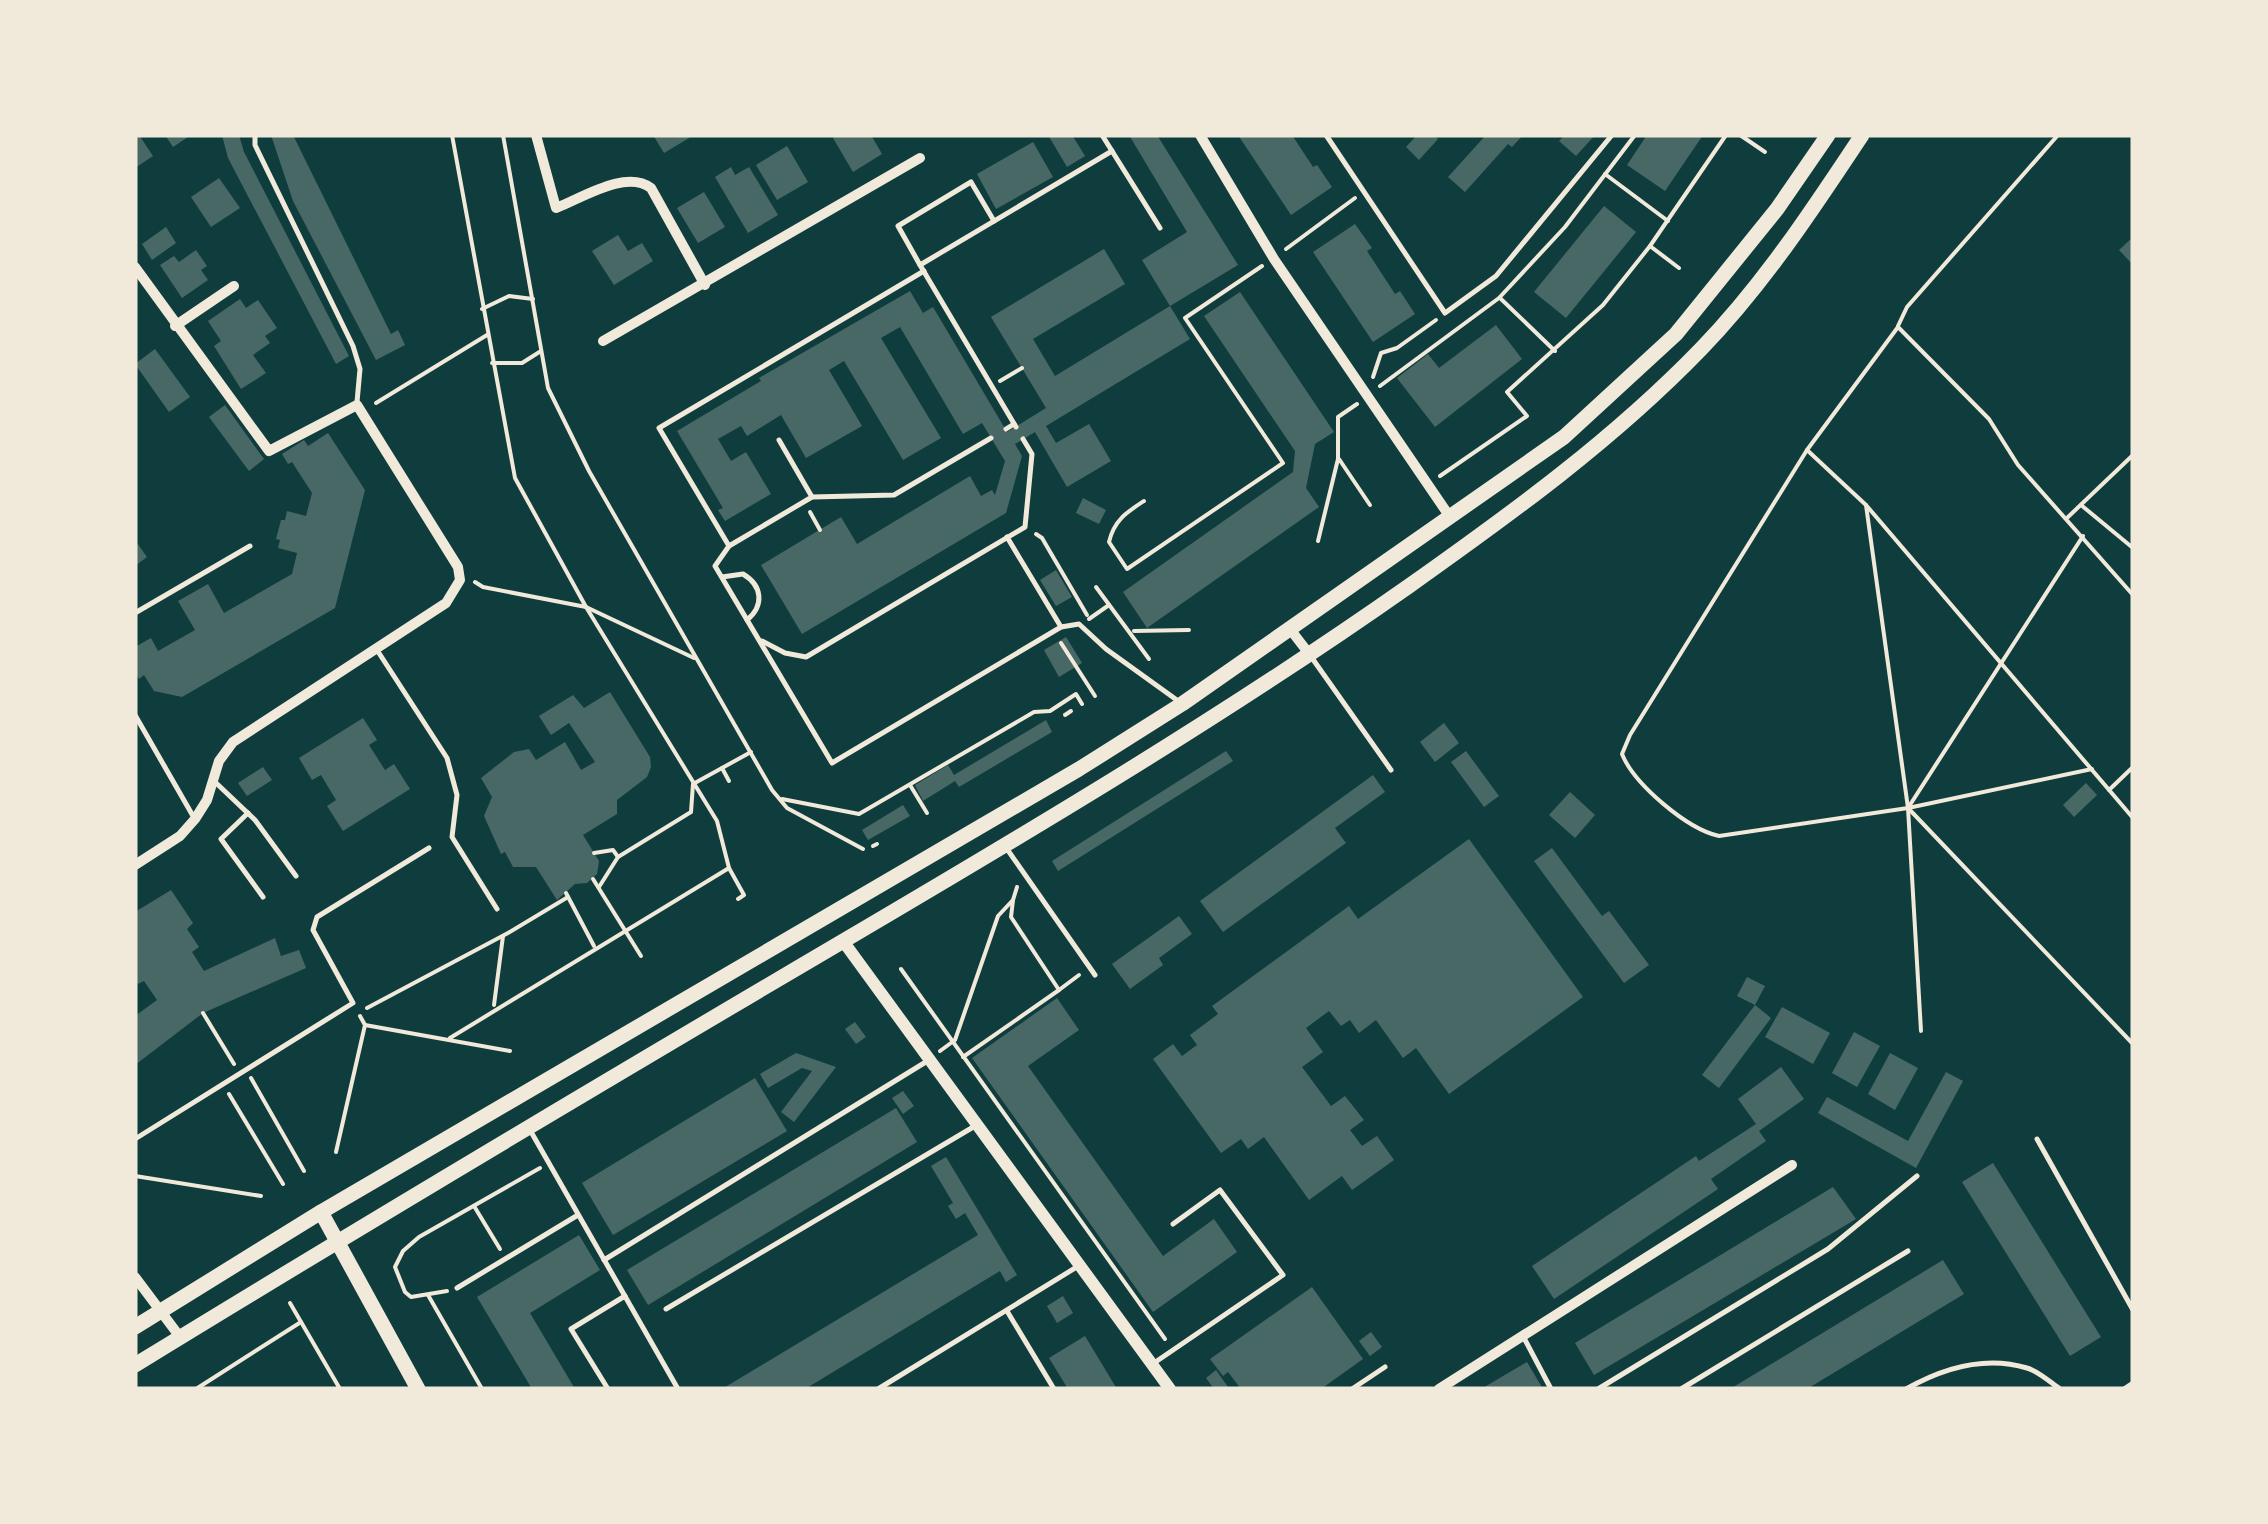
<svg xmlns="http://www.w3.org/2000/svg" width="2268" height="1524" font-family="'Roboto Condensed',sans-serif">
  <rect width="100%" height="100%" fill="#0f3d3e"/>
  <g fill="#486865">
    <polygon points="135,135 139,135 153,156 135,168"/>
    <polygon points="165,135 191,135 173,147"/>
    <polygon points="222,135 239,135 244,152 349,356 336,364 228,158"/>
    <polygon points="271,135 293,135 391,334 398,330 405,345 376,360 293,201"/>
    <polygon points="653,135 694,135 664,153"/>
    <polygon points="838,135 871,135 882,154 853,172 833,138"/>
    <polygon points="1048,135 1072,135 1085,156 1067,167"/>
    <polygon points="1129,135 1157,135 1238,265 1170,306 1142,260 1187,232"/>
    <polygon points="1238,135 1292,135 1313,167 1317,165 1332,187 1291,215"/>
    <polygon points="1417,135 1434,135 1438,139 1419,160 1406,147"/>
    <polygon points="1486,135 1523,135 1512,147 1508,144 1465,192 1448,177"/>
    <polygon points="1565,135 1595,135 1576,156 1559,141"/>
    <polygon points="1647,135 1703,135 1665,191 1627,165"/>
    <polygon points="1033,142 1053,177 996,209 977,174"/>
    <polygon points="787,146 808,182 777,200 756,165"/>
    <polygon points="731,167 735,175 749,167 778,215 748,233 715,177"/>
    <polygon points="219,178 240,208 211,227 191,197"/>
    <polygon points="704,192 725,227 698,243 677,208"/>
    <polygon points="1604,206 1636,232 1566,318 1534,292"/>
    <polygon points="1355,224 1372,248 1367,251 1395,294 1400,291 1415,314 1373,342 1313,252"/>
    <polygon points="166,227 176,243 152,260 142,244"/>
    <polygon points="618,235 628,251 642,243 653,261 614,285 592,251"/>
    <polygon points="2133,237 2133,265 2119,250"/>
    <polygon points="1104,249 1125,284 1033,339 1055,376 1170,306 1190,339 1046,426 1056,443 1089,424 1111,461 1067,487 1035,432 1015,444 1022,456 1006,513 802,634 761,565 841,517 857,544 970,476 981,496 992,490 995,495 1005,461 982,423 963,434 900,327 881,338 941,438 903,460 844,361 829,370 862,426 806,458 781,415 747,436 741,426 718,439 731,461 746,452 771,494 725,521 718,510 723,508 677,431 761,381 759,378 910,291 923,313 933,307 1007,432 1046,408 991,317"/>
    <polygon points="196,250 207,266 201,270 208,280 182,298 160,265 174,256 179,262"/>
    <polygon points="1240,292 1334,432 1315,444 1306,488 1319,507 1147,628 1123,592 1293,472 1295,451 1204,316"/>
    <polygon points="240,299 246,308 258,300 277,328 265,336 270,343 253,355 266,373 241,389 214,346 221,341 208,321"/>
    <polygon points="1496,325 1522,359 1435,427 1397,378 1428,354 1439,368"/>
    <polygon points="155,349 190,397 169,412 135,364"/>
    <polygon points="225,405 264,459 249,471 209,417"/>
    <polygon points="328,433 365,490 335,608 182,697 154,691 144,675 139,679 135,672 135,647 151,638 158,651 195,630 178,601 208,584 224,613 292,574 297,553 278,548 280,540 276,539 281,520 285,520 287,511 306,516 312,493 292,462 288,464 282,454 304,440 308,446"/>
    <polygon points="1083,498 1106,510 1099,524 1076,513"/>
    <polygon points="135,540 147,557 135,566"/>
    <polygon points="1056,570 1072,597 1056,606 1040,580"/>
    <polygon points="1066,637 1082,663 1059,677 1044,650"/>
    <polygon points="610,692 650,757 651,767 647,777 617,800 617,814 583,835 599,861 597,874 587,883 575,884 557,900 536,867 513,867 505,852 501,854 484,816 492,797 481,778 514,752 529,749 536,760 565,742 581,770 595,762 569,723 551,735 539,716 573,695 584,708"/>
    <polygon points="363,718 377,740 369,745 385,770 394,764 410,789 343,831 327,806 336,800 321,775 312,780 299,758"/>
    <polygon points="1046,720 1052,732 959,787 955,781 923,801 915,785 948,765 954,775"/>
    <polygon points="1444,723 1459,743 1435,762 1420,742"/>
    <polygon points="1226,751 1233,761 1058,871 1052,861"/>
    <polygon points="1466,751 1499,796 1484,807 1451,762"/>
    <polygon points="263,767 272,780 247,796 238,783"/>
    <polygon points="1373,775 1385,792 1335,828 1346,843 1223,932 1200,901"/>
    <polygon points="2086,783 2097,795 2074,817 2063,805"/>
    <polygon points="1570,792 1595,815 1575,838 1549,815"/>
    <polygon points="903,805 910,816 868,840 862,830"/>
    <polygon points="1469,839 1583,997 1449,1094 1416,1048 1403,1058 1376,1020 1359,1033 1350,1020 1341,1026 1329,1011 1306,1028 1323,1052 1302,1067 1331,1106 1345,1096 1364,1120 1350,1130 1362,1146 1377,1136 1394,1160 1352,1190 1342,1176 1309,1200 1264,1137 1248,1149 1241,1139 1221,1153 1153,1059 1173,1044 1182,1056 1197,1045 1190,1035 1218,1014 1212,1006 1349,906 1358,919"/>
    <polygon points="1552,848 1602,916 1609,911 1649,965 1624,983 1534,861"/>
    <polygon points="171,890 193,923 187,929 199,947 192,952 204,971 275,938 281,956 299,950 306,968 203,1013 135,1065 135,1016 157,1000 144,981 138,984 135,979 135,912"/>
    <polygon points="1179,916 1192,934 1159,958 1163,965 1130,989 1112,964"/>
    <polygon points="1747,977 1765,986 1755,1005 1737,996"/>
    <polygon points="1057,998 1079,1030 1028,1066 1163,1256 1214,1219 1237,1252 1153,1312 972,1058"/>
    <polygon points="1755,1005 1771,1018 1719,1088 1702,1075"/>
    <polygon points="1782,1007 1830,1033 1813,1064 1765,1037"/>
    <polygon points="855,1022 866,1037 856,1044 845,1029"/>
    <polygon points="1854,1032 1880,1046 1857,1087 1832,1073"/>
    <polygon points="796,1053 836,1067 794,1122 781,1112 812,1071 802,1068 768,1088 760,1074"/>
    <polygon points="1890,1053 1918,1068 1895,1110 1868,1094"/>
    <polygon points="1781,1067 1804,1099 1759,1131 1766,1141 1711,1179 1718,1189 1554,1299 1532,1266 1696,1156 1699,1161 1756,1124 1738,1099"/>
    <polygon points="1946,1072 1963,1081 1916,1168 1818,1113 1827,1097 1908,1141"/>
    <polygon points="755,1078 787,1131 613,1235 582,1183"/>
    <polygon points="903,1091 914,1106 903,1114 892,1098"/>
    <polygon points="896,1108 917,1142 648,1305 627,1270"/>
    <polygon points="946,1157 1017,1275 1006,1282 1000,1271 805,1389 722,1389 978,1235 965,1213 956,1219 948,1206 953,1203 931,1166"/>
    <polygon points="1993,1163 2101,1337 2070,1356 1962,1182"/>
    <polygon points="1833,1187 1856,1219 1594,1375 1575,1343"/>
    <polygon points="579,1235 600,1270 530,1313 575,1389 532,1389 477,1297"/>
    <polygon points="1943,1260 1964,1294 1807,1389 1730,1389"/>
    <polygon points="1312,1287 1363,1359 1321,1389 1241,1389 1228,1372 1223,1376 1210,1359"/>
    <polygon points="1063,1296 1073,1313 1057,1323 1047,1306"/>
    <polygon points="1371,1332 1382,1347 1370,1356 1359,1341"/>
    <polygon points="1085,1336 1117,1389 1068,1389 1049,1358"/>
    <polygon points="1527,1362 1543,1389 1481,1389"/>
    <polygon points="1216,1370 1228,1387 1225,1389 1214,1389 1206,1378"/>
  </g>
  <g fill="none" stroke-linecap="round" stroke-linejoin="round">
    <g stroke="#f1e9da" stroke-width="4">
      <polyline points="452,135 515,478 586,607 717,821 729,868 744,895 738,899"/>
      <polyline points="503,135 548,388 589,471 772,790 787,808 863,849"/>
      <polyline points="1740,135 1765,152"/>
      <polyline points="1605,174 1668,221"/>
      <polyline points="1650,246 1679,268"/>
      <polyline points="1286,249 1355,198"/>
      <polyline points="1501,299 1555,351"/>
      <polyline points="482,309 509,296 533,299"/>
      <polyline points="1898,326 1907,307 2058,135"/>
      <polyline points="492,363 522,363 541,351"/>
      <polyline points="1373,377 1381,353 1397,348 1436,320"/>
      <polyline points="1000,381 1022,368"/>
      <polyline points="1380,386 1499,298 1565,227 1635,135"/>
      <polyline points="376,403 487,335"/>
      <polyline points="1807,450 1866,505 2133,818"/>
      <polyline points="1339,459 1370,505"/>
      <polyline points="1440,476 1527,416 1507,392 1603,305 1650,246 1726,135"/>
      <path d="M1144,501c-17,11 -30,19 -35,41l18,27 156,-106 -98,-145 77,-52"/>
      <polyline points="1866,505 1908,808 1921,1031"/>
      <polyline points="2081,505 2133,548"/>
      <polyline points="810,512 820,530"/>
      <polyline points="2068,517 2133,455"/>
      <polyline points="1036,534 1042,538 1087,615"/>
      <polyline points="1318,541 1338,459 1338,417 1357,404"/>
      <polyline points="475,582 483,587 586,607 694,658"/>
      <polyline points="1096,587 1149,659"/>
      <polyline points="1089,619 1109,605"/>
      <polyline points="1134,631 1189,630"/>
      <polyline points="1061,643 1095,696"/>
      <polyline points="1065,715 1071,711"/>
      <polyline points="722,768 729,781"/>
      <path d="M2092,769l-184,39 -189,28c-32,-7 -85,-52 -97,-82l8,-19 177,-285 91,-123 91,92 29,46 115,130"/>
      <polyline points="910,785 927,813"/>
      <polyline points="2109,790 2133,767"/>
      <polyline points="782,799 859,814 1034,712 1050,711 1076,694 1082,704"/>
      <polyline points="1908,808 2133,1044"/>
      <polyline points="1908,808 2083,536"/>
      <polyline points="873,846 877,844"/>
      <polyline points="594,853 613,850 618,857"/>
      <polyline points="593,879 641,956"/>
      <polyline points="599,887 618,857 691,812 693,784 751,752"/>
      <polyline points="566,893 594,946"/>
      <polyline points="901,969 1165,1339"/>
      <polyline points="1059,990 1079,975"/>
      <polyline points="494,1005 503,936"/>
      <polyline points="367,1008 508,933 568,897"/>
      <polyline points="203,1013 234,1064"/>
      <polyline points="365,1025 510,1051"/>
      <polyline points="450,1038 729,868"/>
      <polyline points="940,1051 955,1040 998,916 1013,900 1017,887"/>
      <polyline points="963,1057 1059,990 1011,917 1013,900"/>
      <polyline points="251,1078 304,1171"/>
      <polyline points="229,1094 283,1184"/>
      <polyline points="336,1152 365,1025 360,1016"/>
      <polyline points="135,1176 261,1196"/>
      <polyline points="474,1206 500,1249"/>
      <polyline points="447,1291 411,1297 405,1292 395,1267 403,1251 419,1237 540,1168"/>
      <polyline points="428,1295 482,1389"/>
      <polyline points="290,1303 340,1389"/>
      <polyline points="196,1389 301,1322"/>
    </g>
    <g stroke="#f1e9da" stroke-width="5">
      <polyline points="255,135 255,145 353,346 360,369 357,402"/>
      <polyline points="1102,135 1160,228"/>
      <polyline points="1326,135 1445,313 1496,276 1612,135"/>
      <polyline points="920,265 898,226 971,182 994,221"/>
      <polyline points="1016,427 920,265 1112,151"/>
      <polyline points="1006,429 1014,424"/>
      <polyline points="779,440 812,497 729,546 659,428 924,271"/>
      <polyline points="812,497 894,495 991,438"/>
      <polyline points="729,546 715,566 832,763 1061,627 1007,537"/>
      <path d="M722,577l21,-3c20,12 21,32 4,46"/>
      <polyline points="135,613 250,546"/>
      <polyline points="1061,627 1079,624 1106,649 1181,703"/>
      <polyline points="762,641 785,653 806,657 1025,527 1032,454 1023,439"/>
      <polyline points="377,650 447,758 457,795 452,837 497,909"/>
      <polyline points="1312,658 1391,770"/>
      <polyline points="135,715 193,816"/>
      <polyline points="214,781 255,820 296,876"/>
      <polyline points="248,813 221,839 263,897"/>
      <polyline points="1007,849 1095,975"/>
      <polyline points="530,1130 678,1389"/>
      <polyline points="135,1139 353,1003 313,930 317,917 429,848"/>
      <polyline points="2037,1139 2133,1310"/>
      <polyline points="604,1260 929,1060"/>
      <polyline points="457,1288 578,1215"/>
      <polyline points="666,1309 975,1126"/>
      <polyline points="1007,1311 1054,1389"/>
      <polyline points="1524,1338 1551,1389"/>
      <polyline points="1154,1363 1283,1275 1220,1190 1173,1224"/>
      <polyline points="608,1389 571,1329 625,1296"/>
      <polyline points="878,1389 1080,1265"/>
      <polyline points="1352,1389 1385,1367"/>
      <polyline points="1598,1389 1828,1249 1917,1176"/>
      <polyline points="1681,1389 1908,1251"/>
      <path d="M1906,1389c37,-21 78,-34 121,-21 11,3 23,14 33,21"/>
      <polyline points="2124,1389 2133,1383"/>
    </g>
    <g stroke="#f1e9da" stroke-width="10">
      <path d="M536,135l20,73c26,-10 70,-39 95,-20l54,97"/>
      <polyline points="1200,135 1274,259 1450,517"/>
      <polyline points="135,267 269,451 357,405 458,567 460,580 446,603 233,742 219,761 207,800 195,819 180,836 135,865"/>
      <polyline points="175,326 234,286"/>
      <polyline points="603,341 920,158"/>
      <polyline points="1290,629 1310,655"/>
      <polyline points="135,1277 180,1337"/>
      <polyline points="1439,1389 1792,1165"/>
    </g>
    <polyline stroke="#f1e9da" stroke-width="12" points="843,941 1170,1389"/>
    <g stroke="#f1e9da" stroke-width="15">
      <polyline points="321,1212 418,1389"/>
      <polyline points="135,1327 321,1212 1079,769 1182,704 1564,437 1676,334 1777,209 1828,135"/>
      <path d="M135,1365c235,-144 472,-285 710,-425 192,-113 382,-226 564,-354 103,-73 204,-146 292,-237 62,-64 112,-140 161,-214"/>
    </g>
  </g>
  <rect width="2268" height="1524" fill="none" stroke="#f1e9da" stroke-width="275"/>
</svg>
